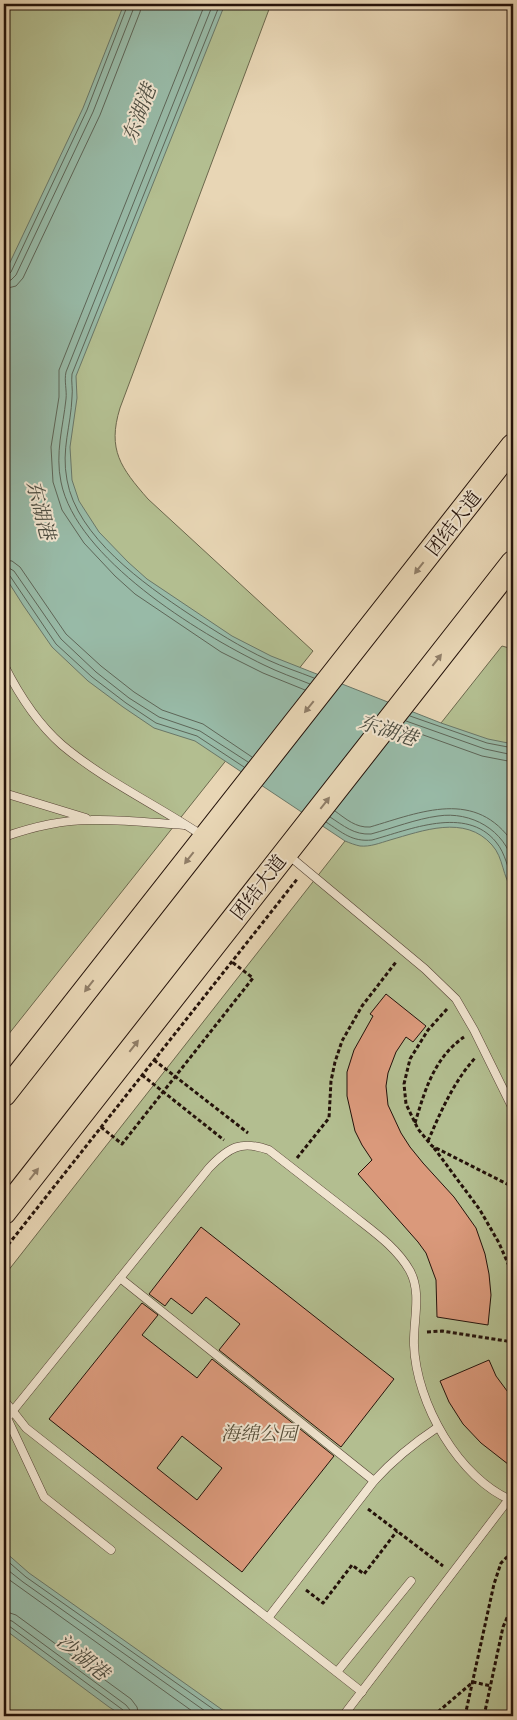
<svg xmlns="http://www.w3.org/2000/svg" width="517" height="1720" font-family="'Old Standard TT','Noto Serif SC',serif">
  <rect width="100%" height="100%" fill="#e8d6b5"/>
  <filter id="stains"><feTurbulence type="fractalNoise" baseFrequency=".004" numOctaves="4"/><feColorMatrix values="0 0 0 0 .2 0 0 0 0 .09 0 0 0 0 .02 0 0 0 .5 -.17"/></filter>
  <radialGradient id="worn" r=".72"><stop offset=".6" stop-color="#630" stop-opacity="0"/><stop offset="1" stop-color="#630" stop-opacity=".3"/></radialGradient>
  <g fill="#b3be90" stroke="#6c684d">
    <path d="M4,4h267l-151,404c-13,42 1,60 28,91l165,152 -309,389z"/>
    <polygon points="502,646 513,649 513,1716 15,1716 4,1708 4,1276 345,841 441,723"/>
  </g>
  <g fill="#98baa7" stroke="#6a7768">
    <path d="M124,4h101l-149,372 1,22 -7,49 2,33 7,21 20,31 29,30 19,17 85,57 39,20 170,67 47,16 25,5v146c-11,-13 -9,-32 -21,-45 -27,-31 -70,-14 -102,-5 -10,3 -20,7 -30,6 -5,-1 -10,-3 -15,-5l-150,-100 -41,-13 -31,-21 -35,-26 -36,-34 -29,-42 -19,-30v-229l1,-8 -1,-63 79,-167z"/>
    <polygon points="4,1551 29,1573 231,1716 123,1716 109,1707 4,1629"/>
  </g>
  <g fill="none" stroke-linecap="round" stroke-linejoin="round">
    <g stroke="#5e6658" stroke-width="1">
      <polyline points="205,4 59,370 59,397 51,447 53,482 62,510 84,543 115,576 135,594 221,652 263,673 305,690"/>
      <path d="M213,4l-147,368c-2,9 1,18 0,27 -3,28 -11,54 -5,83 15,76 137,151 203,183 14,7 31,13 46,19"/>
      <path d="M220,4l-148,370c-1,8 1,15 0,23 -1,29 -11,52 -5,83 10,57 77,104 122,134 26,17 51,33 79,46 15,7 31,12 46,18"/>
      <polyline points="4,275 8,275 11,272 87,110 128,4"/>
      <polyline points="4,282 11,280 16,275 93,112 133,10 134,4"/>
      <polyline points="4,289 16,286 23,278 100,115 140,12 142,4"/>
      <polyline points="4,560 12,561 20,567 66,634 101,666 134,692 162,710 203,724 252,757"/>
      <polyline points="4,567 9,568 14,571 61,639 96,672 129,698 159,717 200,731 248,762"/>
      <polyline points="4,574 10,576 56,644 92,677 126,703 156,723 197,736 244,767"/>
      <polyline points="410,716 487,743 513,748"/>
      <polyline points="406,721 485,749 513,755"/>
      <polyline points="401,727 482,756 513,762"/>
      <path d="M335,811c11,8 21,17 35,16 51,-15 106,-39 143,16"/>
      <path d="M330,817c14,9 24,18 41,17 22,-6 45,-15 67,-18 33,-5 67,14 75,47"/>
      <path d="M326,822c17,11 26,20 46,18 37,-10 94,-35 124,2 10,12 11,26 17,39"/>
      <polyline points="4,1558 26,1577 223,1716"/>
      <polyline points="4,1567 23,1582 212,1716"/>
      <polyline points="4,1576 199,1716"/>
      <polyline points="4,1611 16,1615 131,1699 137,1707 139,1716"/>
      <polyline points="4,1619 12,1621 126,1705 130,1710 131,1716"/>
      <polyline points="4,1625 9,1626 123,1710 125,1716"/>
    </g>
  </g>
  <g fill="#da997b" stroke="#24120a" fill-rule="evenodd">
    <polygon points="386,994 426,1026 413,1042 406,1037 396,1052 388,1073 386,1086 388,1105 401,1133 410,1147 423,1163 454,1197 476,1228 485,1254 489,1274 491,1295 488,1325 437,1317 436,1280 426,1253 418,1242 358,1174 372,1160 362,1145 355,1131 347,1096 347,1072 354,1050 373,1016 370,1014"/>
    <polygon points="201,1227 394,1379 341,1447 219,1350 240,1324 206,1297 192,1314 171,1298 165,1306 149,1294"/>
    <path d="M142,1303l16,12 -16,20 55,43 15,-19 122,97 -92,116 -193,-153zM182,1436l40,32 -25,32 -40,-32z"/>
    <polygon points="489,1360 496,1376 513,1399 513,1468 481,1443 463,1424 449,1402 440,1381"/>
  </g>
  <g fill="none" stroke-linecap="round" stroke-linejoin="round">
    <g stroke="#554335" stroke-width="9">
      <g id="service">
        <path d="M4,665c14,28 34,59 58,80 43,36 95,60 141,91"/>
        <polyline points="4,793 86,818"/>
        <path d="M4,837c28,-10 57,-17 87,-17 31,-1 63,3 93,5"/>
        <polyline points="287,854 425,969 456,999 474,1030 513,1109"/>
        <polyline points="120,1278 374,1481"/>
        <polyline points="4,1400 26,1428 362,1692"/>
        <path d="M111,1550l-67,-53 -37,-79 202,-250c20,-21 32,-28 60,-18 27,21 54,42 81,63 21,17 46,33 60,58 12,22 3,50 4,74 2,58 45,134 99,156"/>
        <path d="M268,1618l106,-137c19,-21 40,-38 64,-54"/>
        <polyline points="337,1672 411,1581"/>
        <polyline points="343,1716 509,1499"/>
      </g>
    </g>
    <g stroke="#24120a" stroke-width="26">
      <g id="primary">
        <polyline points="4,1094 513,446"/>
        <polyline points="4,1212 513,563"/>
      </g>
    </g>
    <g stroke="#24120a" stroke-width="3" stroke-dasharray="4 2.5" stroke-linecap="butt">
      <polyline points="447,1009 428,1030 410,1059 404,1084 406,1104 418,1129 432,1146 513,1187"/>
      <polyline points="154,1060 248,1133"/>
      <polyline points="142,1075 224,1140"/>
      <path d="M415,1123c10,-33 19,-65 49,-86"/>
      <polyline points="101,1127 122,1144 253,978 232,962"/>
      <path d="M428,1141c13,-30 25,-58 47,-83"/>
      <polyline points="434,1148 480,1210 499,1243 513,1275"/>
      <polyline points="297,1158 329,1118 331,1081 335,1062 342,1041 362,1006 396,962"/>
      <polyline points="4,1250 298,878"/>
      <polyline points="427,1332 442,1331 513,1342"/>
      <polyline points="368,1509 443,1566"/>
      <polyline points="306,1590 323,1603 352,1565 364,1574 397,1531"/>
      <polyline points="433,1716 473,1682 491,1686"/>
      <polyline points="465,1716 494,1584 501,1563 513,1551"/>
      <polyline points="484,1716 503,1627 513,1604"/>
    </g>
    <use href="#service" stroke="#f0e4cf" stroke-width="8"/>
    <use href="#primary" stroke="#e8d6b5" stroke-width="24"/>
  </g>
  <defs><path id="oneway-solid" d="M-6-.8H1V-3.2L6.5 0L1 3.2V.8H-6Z" transform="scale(1.25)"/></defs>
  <g fill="#907e68">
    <use href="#oneway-solid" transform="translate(419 568) rotate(128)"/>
    <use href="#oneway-solid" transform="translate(437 660) rotate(-52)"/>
    <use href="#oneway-solid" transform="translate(309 707) rotate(129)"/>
    <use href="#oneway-solid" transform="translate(325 803) rotate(-52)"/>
    <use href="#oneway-solid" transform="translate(189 858) rotate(128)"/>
    <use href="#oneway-solid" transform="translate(89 986) rotate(128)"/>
    <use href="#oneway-solid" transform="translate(134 1046) rotate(-52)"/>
    <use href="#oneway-solid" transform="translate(34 1174) rotate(-52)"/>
  </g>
  <g text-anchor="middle" stroke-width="4" stroke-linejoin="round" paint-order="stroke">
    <g font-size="19" fill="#24120a" stroke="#f0e4cf">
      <text transform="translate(453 523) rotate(-52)" y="7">团结大道</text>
      <text transform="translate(258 887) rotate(-52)" y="7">团结大道</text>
    </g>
    <g font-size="19" font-style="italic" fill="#564e39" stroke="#f0e4cf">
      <text x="259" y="1440">海绵公园</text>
    </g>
    <g font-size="20" font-style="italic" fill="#4d4d41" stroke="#f0e4cf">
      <text transform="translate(139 113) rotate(-69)" y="7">东湖港</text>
      <text transform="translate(41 510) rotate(75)" y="7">东湖港</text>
      <text transform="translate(388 730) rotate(18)" y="7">东湖港</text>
      <text transform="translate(83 1657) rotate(39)" y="7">沙湖港</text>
    </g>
  </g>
  <rect width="517" height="1720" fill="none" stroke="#e8d6b5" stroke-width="20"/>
  <rect x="5" y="5" width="507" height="1710" fill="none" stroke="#24120a" stroke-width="2.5"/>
  <rect x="10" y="10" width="497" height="1700" fill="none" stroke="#24120a"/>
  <rect width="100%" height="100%" filter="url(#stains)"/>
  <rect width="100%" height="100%" fill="url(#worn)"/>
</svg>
